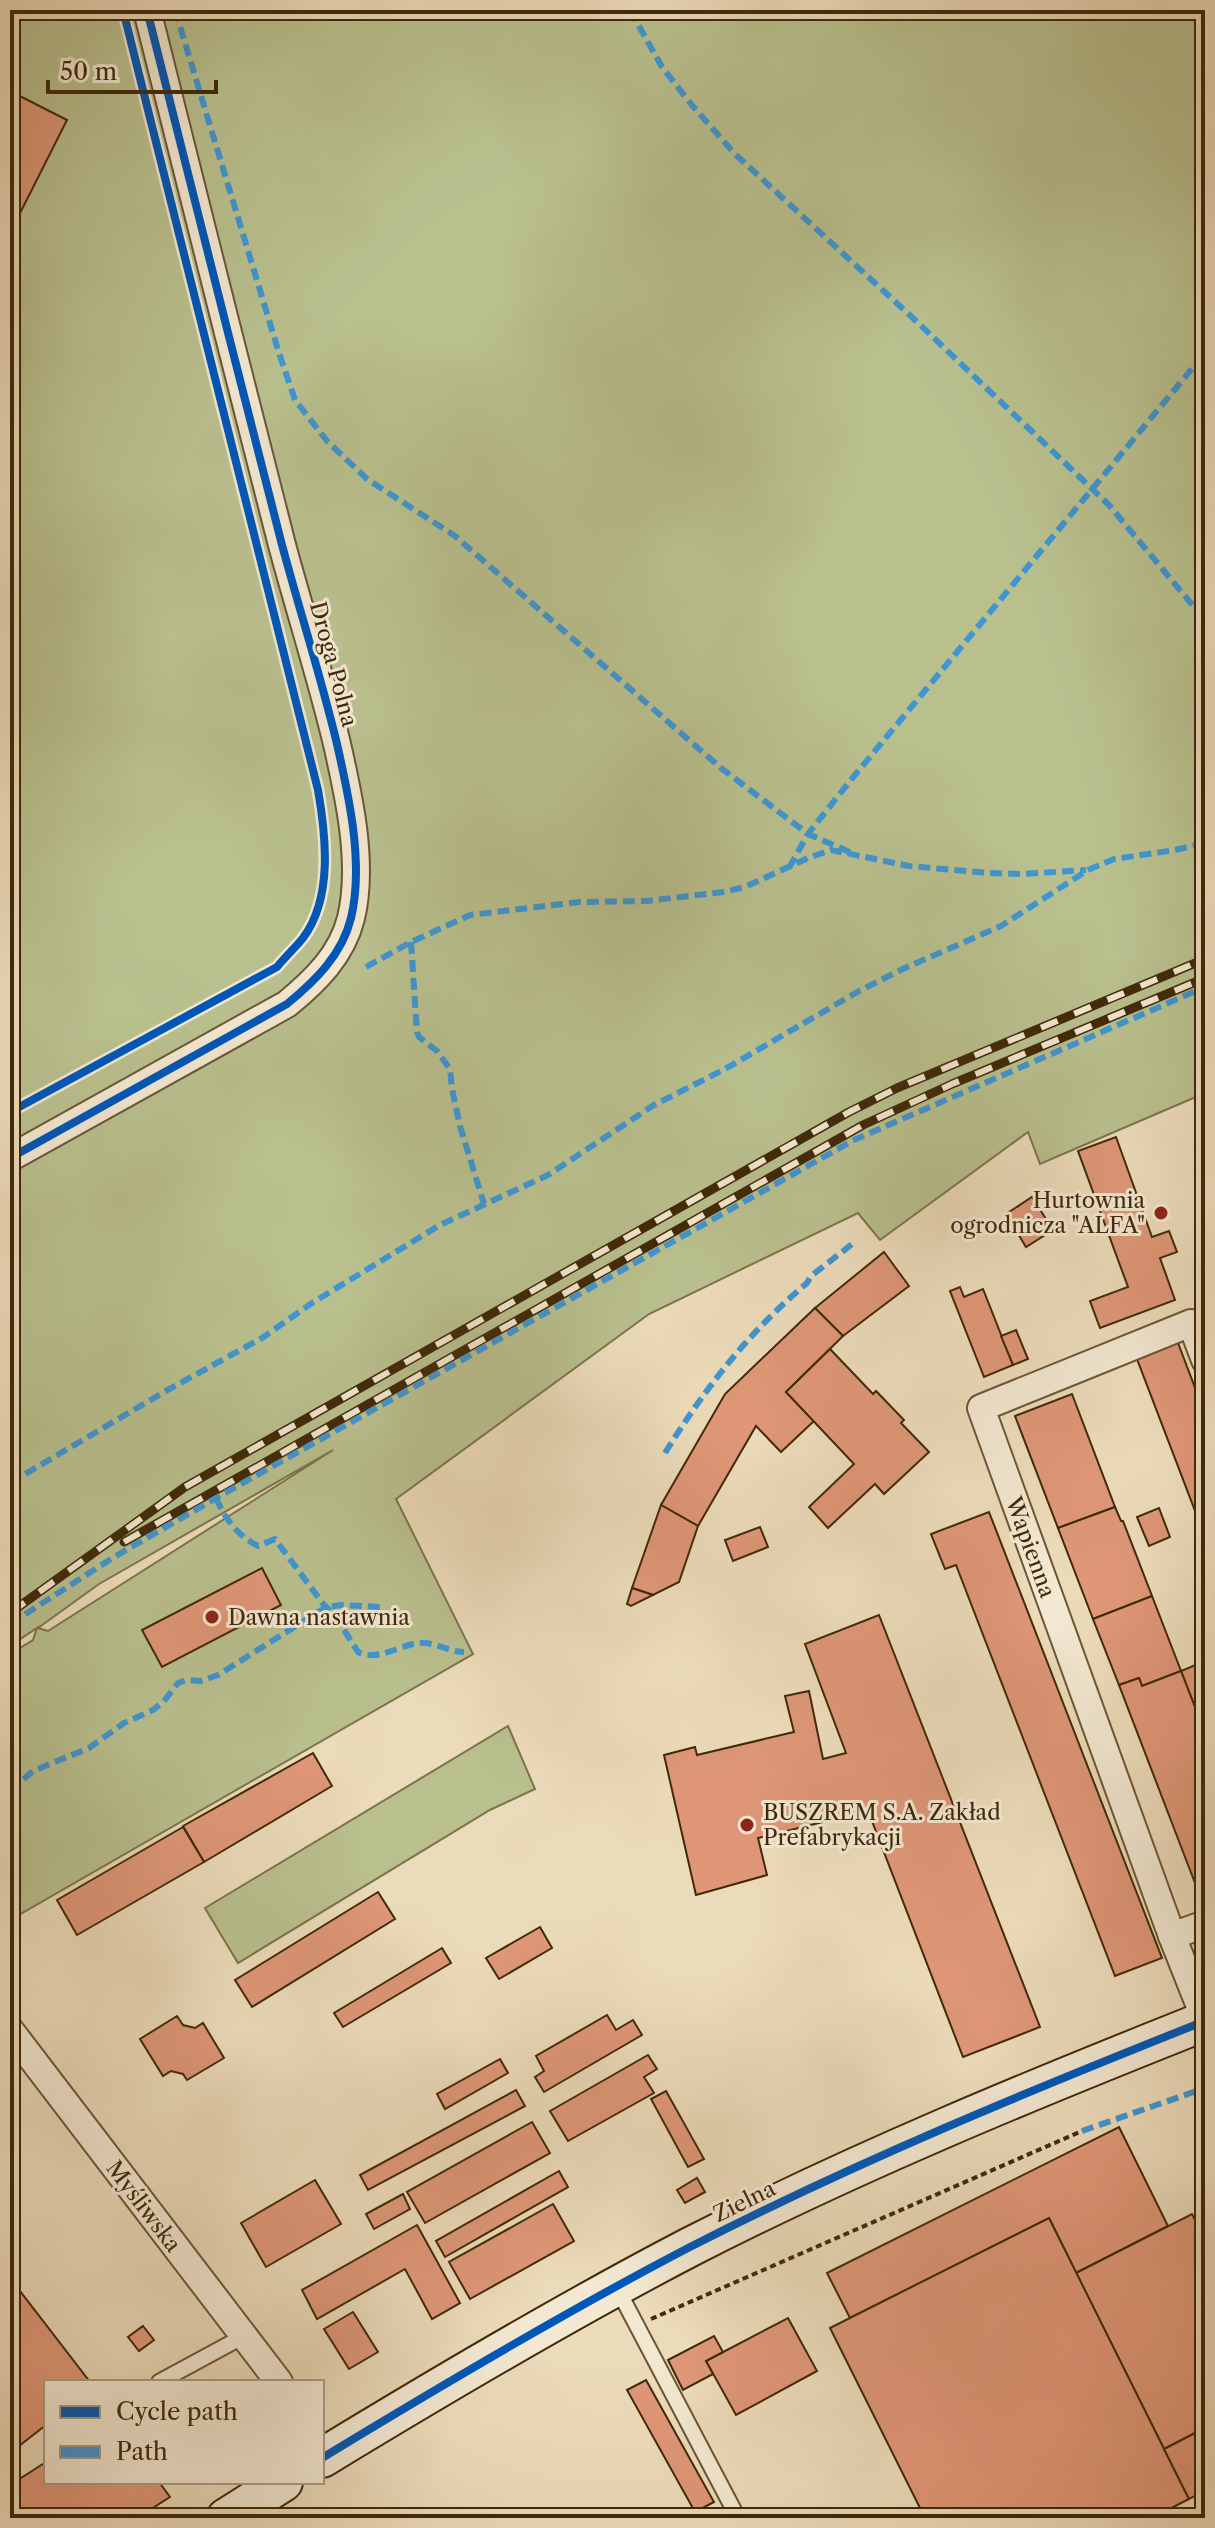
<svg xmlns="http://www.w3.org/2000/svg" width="1215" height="2528" font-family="'Libre Caslon Text',serif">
  <rect width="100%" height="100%" fill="#ecdbba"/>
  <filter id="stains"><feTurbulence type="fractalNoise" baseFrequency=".0025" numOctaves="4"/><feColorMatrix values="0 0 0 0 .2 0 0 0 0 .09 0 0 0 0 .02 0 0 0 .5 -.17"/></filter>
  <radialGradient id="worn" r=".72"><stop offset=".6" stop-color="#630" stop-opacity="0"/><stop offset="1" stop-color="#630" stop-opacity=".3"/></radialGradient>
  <g fill="#b9c08e" stroke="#7c744b" stroke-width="2" fill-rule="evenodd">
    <path d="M10,10h1195v1083l-165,71 -12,-32 -148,108 -22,-27 -209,101 -253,185 77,155 -463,266v-266l23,-14 4,-12 -27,18zM333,1450l-285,181 -10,-3 61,-44z"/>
    <polygon points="508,1726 535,1789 490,1810 238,1963 205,1908"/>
  </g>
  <g fill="#df9777" stroke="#402908" stroke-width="2">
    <polygon points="10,91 67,120 10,233"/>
    <polygon points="1116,1137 1152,1237 1169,1231 1177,1252 1160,1258 1175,1300 1100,1328 1090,1301 1128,1287 1078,1151"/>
    <polygon points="1032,1197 1053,1230 1026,1247 1006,1214"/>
    <polygon points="884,1252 909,1286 843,1336 815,1308"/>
    <polygon points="960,1287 964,1297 983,1289 1013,1365 984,1377 950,1291"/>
    <polygon points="815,1308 843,1336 786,1392 814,1421 781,1452 756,1426 698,1526 661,1505 725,1394"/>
    <polygon points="1016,1330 1028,1359 1013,1365 1001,1336"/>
    <polygon points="1178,1343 1205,1414 1205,1537 1137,1359"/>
    <polygon points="830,1349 873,1394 876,1391 904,1420 901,1423 929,1452 884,1494 875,1484 828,1528 809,1507 854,1464 786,1392"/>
    <polygon points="1072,1394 1115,1507 1058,1528 1015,1416"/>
    <polygon points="661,1505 698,1526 679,1582 653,1595 632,1588"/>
    <polygon points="1115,1507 1121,1521 1123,1521 1152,1596 1093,1619 1058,1528"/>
    <polygon points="1159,1508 1170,1537 1149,1546 1137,1517"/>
    <polygon points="989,1512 1162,1958 1115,1976 956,1565 945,1569 931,1534"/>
    <polygon points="760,1527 768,1547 733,1561 725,1540"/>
    <polygon points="262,1568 281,1605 162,1667 142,1630"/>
    <polygon points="632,1588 653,1595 631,1606 627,1604"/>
    <polygon points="1152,1596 1181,1671 1142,1686 1139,1678 1119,1685 1093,1619"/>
    <polygon points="879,1615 1040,2027 963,2057 868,1811 758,1838 767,1875 696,1895 664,1755 695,1747 697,1755 794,1732 785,1696 809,1691 823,1759 846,1753 805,1644"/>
    <polygon points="1205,1661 1205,1733 1181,1671"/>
    <polygon points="1181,1671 1205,1733 1205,1879 1195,1883 1119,1685 1139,1678 1142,1686"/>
    <polygon points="313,1753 332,1786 204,1862 183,1826"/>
    <polygon points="183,1827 204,1862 77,1935 57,1900"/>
    <polygon points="1205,1879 1205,1900 1201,1901 1195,1883"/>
    <polygon points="378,1892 395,1919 252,2007 235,1980"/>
    <polygon points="540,1927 552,1948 499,1979 486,1958"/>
    <polygon points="442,1948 451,1963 343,2027 334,2013"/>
    <polygon points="607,2015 616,2030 633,2020 642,2035 544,2092 535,2077 544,2071 536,2056"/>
    <polygon points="177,2016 183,2025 195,2028 203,2023 224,2058 187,2080 183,2074 171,2071 163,2076 140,2039"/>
    <polygon points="648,2055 657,2069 644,2077 654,2093 568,2141 550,2111"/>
    <polygon points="500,2059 508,2073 445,2109 437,2094"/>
    <polygon points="516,2090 525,2106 368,2190 360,2175"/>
    <polygon points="666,2091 704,2159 688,2167 651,2099"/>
    <polygon points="532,2122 550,2153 425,2223 407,2192"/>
    <polygon points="1119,2127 1168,2226 1076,2273 1049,2218 850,2318 827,2273"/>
    <polygon points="559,2171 568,2187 445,2257 436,2241"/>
    <polygon points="697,2178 705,2192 685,2203 677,2190"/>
    <polygon points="315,2180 341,2224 266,2267 241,2223"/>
    <polygon points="403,2194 410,2209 374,2229 366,2214"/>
    <polygon points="553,2204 574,2241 470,2299 449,2262"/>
    <polygon points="1192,2214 1205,2239 1205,2428 1164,2449 1076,2273"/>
    <polygon points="1049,2218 1189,2499 1152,2518 925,2518 830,2328"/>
    <polygon points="417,2225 460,2303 432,2319 405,2269 317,2319 302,2290"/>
    <polygon points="10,2278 90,2382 46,2382 46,2425 10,2453"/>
    <polygon points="353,2312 378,2352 349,2369 324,2329"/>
    <polygon points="788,2318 817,2371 736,2415 706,2361"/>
    <polygon points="143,2326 154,2340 139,2351 128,2337"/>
    <polygon points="714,2336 723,2352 706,2361 713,2374 683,2390 668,2360"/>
    <polygon points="646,2380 714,2502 695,2512 627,2390"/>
    <polygon points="1205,2428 1205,2491 1189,2499 1164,2449"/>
    <polygon points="46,2462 46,2482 159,2482 170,2497 137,2518 10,2518 10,2485"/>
  </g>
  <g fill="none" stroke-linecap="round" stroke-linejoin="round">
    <g stroke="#6b5634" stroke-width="18">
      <g id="lane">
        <polyline points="617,2288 738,2518"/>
        <polyline points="159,2382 244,2336"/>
      </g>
    </g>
    <g stroke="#6b5634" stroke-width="30">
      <g id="street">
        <path d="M10,1158l277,-154c28,-23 55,-49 64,-86 13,-54 -2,-121 -14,-174 -16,-67 -37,-132 -55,-199 -46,-178 -90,-357 -135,-535"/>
        <polyline points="1205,1360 1191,1323 981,1408 1172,1936 1205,2019"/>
        <polyline points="1172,1936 1205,1924"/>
        <polyline points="10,2030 279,2382"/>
      </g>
    </g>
    <g stroke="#402908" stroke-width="42">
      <g id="secondary">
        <path d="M322,2458c120,-73 243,-146 368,-211 166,-85 341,-157 515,-226"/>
        <polyline points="226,2518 283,2482"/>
      </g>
    </g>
    <polyline stroke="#402908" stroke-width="4" stroke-dasharray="6 4" stroke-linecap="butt" points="651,2319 1082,2131"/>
    <use href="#lane" stroke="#f3e8d2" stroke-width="14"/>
    <use href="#street" stroke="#f3e8d2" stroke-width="26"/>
    <use href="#secondary" stroke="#f3e8d2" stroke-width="38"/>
    <g stroke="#402908" stroke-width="9">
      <g id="rail">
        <polyline points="124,1542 863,1125 952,1084 1205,978"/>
        <polyline points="10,1613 185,1487 849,1112 897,1088 1205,959"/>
      </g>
    </g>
    <use href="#rail" stroke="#f3e8d2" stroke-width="6" stroke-dasharray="18" stroke-linecap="butt"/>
    <g stroke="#3f96d1" stroke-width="6" stroke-dasharray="12 6" stroke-linecap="butt">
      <polyline points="175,10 279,353 295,400 327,441 367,479 455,536 721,768 808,834 852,853"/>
      <polyline points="630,10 662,67 691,104 735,154 914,319 1109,505 1205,620"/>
      <polyline points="789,868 808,834 850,781 1205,353"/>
      <polyline points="411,942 417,1032 419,1037 437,1051 450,1069 452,1089 460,1126 484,1204"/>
      <polyline points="366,967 411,942 470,915 579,902 646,901 723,892 745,887 808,858 831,850 909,866 989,873 1022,874 1086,870"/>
      <path d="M665,1453c41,-66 83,-120 142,-170l4,-7 45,-35"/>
      <polyline points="10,1483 164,1392 262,1338 312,1303 440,1225 548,1175 654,1105 725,1069 859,991 905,968 1001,926 1088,870 1114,859 1175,850 1205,843"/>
      <path d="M216,1498c9,21 22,38 42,48l17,-7 49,66 10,9 24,38c17,9 38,-4 55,-8 18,-5 34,8 51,8"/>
      <polyline points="10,1624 114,1557 216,1498 854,1140 1205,987"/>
      <polyline points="10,1791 33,1771 89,1748 124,1723 153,1710 164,1701 178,1683 186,1680 201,1681 218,1675 326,1607 341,1605 382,1607"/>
      <polyline points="1082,2131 1205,2088"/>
    </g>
    <g stroke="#f3e8d2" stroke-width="13">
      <g id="cycleway">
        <path d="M10,1112l267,-145c8,-10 18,-19 26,-29 30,-40 23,-102 15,-148l-195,-780"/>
        <path d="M10,1158l277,-154c28,-23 55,-49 64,-86 13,-54 -2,-121 -14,-174 -16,-67 -37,-132 -55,-199 -46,-178 -90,-357 -135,-535"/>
        <path d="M322,2458c120,-73 243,-146 368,-211 166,-85 341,-157 515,-226"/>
      </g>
    </g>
    <use href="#cycleway" stroke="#0057b8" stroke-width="8"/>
  </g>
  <g fill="#8f2418" stroke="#f3e8d2" stroke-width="3">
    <circle cx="1161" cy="1213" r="8"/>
    <circle cx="212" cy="1617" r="8"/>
    <circle cx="747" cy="1825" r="8"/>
  </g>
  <g text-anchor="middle" stroke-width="6" stroke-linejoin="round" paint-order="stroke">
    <g font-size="22" fill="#402908" stroke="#f3e8d2">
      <text transform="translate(334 664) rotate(75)" y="8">Droga Polna</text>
      <text transform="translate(1031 1547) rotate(70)" y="8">Wapienna</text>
      <text transform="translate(744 2201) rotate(-26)" y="8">Zielna</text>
      <text transform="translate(144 2206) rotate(53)" y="8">Myśliwska</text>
    </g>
    <g font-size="22" fill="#402908" stroke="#f3e8d2" text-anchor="start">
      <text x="1145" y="1208" text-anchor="end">Hurtownia<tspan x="1145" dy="25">ogrodnicza "ALFA"</tspan></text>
      <text x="228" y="1625">Dawna nastawnia</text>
      <text x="763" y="1820">BUSZREM S.A. Zakład<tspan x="763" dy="25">Prefabrykacji</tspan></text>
    </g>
  </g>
  <rect width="1215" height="2528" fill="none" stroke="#ecdbba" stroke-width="40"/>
  <rect x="12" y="12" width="1191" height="2504" fill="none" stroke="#402908" stroke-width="4"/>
  <rect x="20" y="20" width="1175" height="2488" fill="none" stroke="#402908" stroke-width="2"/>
  <rect x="44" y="2380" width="280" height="104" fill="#f3e8d2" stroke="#ab9c81" stroke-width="2"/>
  <rect x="60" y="2406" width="40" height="12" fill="#0057b8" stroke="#ab9c81" stroke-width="2"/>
  <text x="116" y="2420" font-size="24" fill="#402908">Cycle path</text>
  <rect x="60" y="2446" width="40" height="12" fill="#3f96d1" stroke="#ab9c81" stroke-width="2"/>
  <text x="116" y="2460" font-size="24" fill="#402908">Path</text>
  <path d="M48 80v12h168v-12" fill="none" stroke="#402908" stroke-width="4"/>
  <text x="60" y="80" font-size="24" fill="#402908" stroke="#f3e8d2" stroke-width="6" paint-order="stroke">50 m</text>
  <rect width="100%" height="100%" filter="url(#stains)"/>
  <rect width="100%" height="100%" fill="url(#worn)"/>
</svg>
